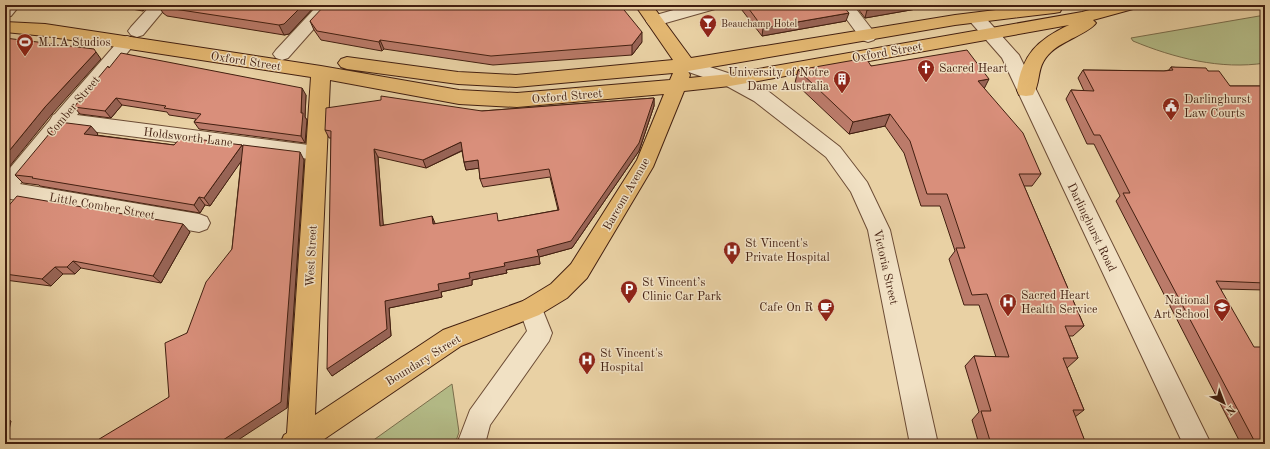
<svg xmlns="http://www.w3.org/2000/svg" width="1270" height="449" font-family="'Old Standard TT',serif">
  <rect width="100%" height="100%" fill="#e9d1a4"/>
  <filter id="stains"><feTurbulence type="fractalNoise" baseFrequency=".005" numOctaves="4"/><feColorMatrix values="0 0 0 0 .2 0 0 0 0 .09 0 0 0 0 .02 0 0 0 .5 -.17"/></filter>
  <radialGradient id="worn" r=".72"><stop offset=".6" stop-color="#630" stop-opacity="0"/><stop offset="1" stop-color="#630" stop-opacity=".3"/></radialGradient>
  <g fill="#b4bc88" stroke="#7b6e4c">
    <path d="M1265,15v48c-44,7 -91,-5 -132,-22l-2,-3z"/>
    <polygon points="452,384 459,432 455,444 368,444"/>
  </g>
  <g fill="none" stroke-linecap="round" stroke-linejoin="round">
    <g stroke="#6c4c35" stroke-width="2">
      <g id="minor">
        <polygon points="5,5 20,5 11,16 5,17"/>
        <polygon points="151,5 168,5 143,35 137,37 131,35 128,31 131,27"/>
        <polygon points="318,5 335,5 288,58 282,60 276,58 273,54 276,50"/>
        <polygon points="691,5 717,5 715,9 655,26 649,25 646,21 649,17"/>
        <polygon points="836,5 853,5 877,36 874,40 868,42 862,40"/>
        <polygon points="976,13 982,14 1019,55 1211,444 1183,444 1002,58 967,18 970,14"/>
        <polygon points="127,36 133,38 136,42 77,115 309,145 316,143 323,145 326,150 323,155 309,159 66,128 20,184 199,214 207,217 210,223 207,229 199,232 5,198 5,174 50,120 53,115 55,114 121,38"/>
        <polygon points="686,59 737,76 768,91 840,147 867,182 890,230 938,444 910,444 868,230 851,192 826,157 754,101 723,84 680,69 677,65 680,61"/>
        <polygon points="531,298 539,301 552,333 549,341 490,425 485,444 457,444 470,410 527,331 519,308 523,301"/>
      </g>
    </g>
    <g stroke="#421f10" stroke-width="2">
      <path id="major" d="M635,5h17l39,53 264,-43 81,-10h24l2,3 -2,4 -6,1 -99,12 -267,46 2,4 -1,3 41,-4 352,-62 26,-7h27l-2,4 -40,11 3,3c-7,10 -34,18 -45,29 -16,15 -9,28 -18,43l-7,1 -7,-1 -2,-5c5,-35 20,-50 52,-65l-339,61 -46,5 -31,76 -66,111 -20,20 -28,17 -78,31 -144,98h-37l4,-9 3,-2 24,-356 -266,-41 -40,-4v-10l40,2 276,42 138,24 58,3 153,-13 3,-7 -157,14 -58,-3 -111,-15 -6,-2 -3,-4 3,-4 6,-2 111,15 58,3 157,-15zM330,80l129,24 58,3 147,-13 -27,66 -66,104 -20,20 -28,17 -80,29 -128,85z"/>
    </g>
    <use href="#minor" fill="#f1e1c4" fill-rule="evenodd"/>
    <use href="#major" fill="#e4b872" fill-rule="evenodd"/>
  </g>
  <g fill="#bb7b6a" stroke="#421f10" fill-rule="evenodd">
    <polygon points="109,5 149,5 143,11"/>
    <polygon points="158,5 316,5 289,34 284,35 167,16 163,13"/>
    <polygon points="670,5 687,5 673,9"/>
    <polygon points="738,5 842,5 846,21 762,36"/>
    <polygon points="855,5 939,5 865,18"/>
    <polygon points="310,21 642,42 632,55 493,65 384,49 382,51 321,40 314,30"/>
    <polygon points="871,66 984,88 1041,174 1032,186 1024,186 1084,326 1073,336 1069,336 1078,358 1067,368 1084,410 1075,417 1086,444 979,444 972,420 979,412 965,366 974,356 996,357 979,305 964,305 949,259 955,251 940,206 921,206 904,153 885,126 849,134 795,83 798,70"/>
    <polygon points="1171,67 1208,71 1230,86 1265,86 1265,290 1221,289 1265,444 1241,444 1116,201 1120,196 1094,144 1087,144 1066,99 1071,90 1084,91 1078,78 1083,70 1164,71 1169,70"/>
    <polygon points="109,68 306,95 305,117 307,120 305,143 199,129 194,122 196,119 169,115 167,112 122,105 111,118 80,114 74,107"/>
    <path d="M654,98v8l-15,45 -67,97 -33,9 1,7 -34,6 1,3 -35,7v5l-31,7 1,5 -53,11 2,28 -59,40 -1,-238h-2l-4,-8 157,-19zM462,151l2,11 2,8 13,-2 1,11 3,8 67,-10 8,33 -59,11 -64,3 -52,1 -5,-68 48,11z"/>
    <polygon points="98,134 96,135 174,145 242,145 243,146 304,160 287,408 169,397 187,333 232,249 241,161 210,206 205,205 200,213 40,186 39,185 23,183 15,175"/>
    <polygon points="5,210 190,232 161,283 81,268 75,274 63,274 51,286 5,280"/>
  </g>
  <g fill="#986456" stroke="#421f10">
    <polygon points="140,5 149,5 143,11"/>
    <polygon points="303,5 316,5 289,34 284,35 279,25"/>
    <polygon points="673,5 687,5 673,9"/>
    <polygon points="896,5 939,5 865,18 867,10"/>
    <polygon points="849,13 846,21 762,36 763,28"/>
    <polygon points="642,32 642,42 632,55 632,45"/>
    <polygon points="380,40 384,49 382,51 379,42"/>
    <polygon points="96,52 101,59 52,114 5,172 5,156 45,107"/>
    <polygon points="989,79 983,91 978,81"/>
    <polygon points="302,88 306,95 305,117 307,120 305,143 301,136 301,113"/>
    <polygon points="116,98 122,105 111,118 105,111"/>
    <polygon points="654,98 654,106 639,151 572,248 539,257 540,264 506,270 507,273 472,280 472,285 441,292 442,297 389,308 391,336 332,376 327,369 385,301 469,273 504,263 537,250"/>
    <polygon points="890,114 885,126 849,134 853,122"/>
    <polygon points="91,126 98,134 91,142 84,134"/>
    <polygon points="461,142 463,150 426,168 423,160"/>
    <polygon points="242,145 247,153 210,206 204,198"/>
    <polygon points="374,149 378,157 384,234 380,226"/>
    <polygon points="300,152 304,160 287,408 232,444 217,444"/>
    <polygon points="478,160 480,168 466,170 464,162"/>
    <polygon points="199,197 205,205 200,213 194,205"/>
    <polygon points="432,216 435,223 436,232 433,224"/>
    <polygon points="183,224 190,232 161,283 153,276"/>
    <polygon points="73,261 81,268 75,274 67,267"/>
    <polygon points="55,267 63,274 51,286 42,279"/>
    <polygon points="5,370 8,377 5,379"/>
    <polygon points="5,418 11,421 6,444 5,444"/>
  </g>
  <g fill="#d98f7b" stroke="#421f10" fill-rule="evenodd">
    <polygon points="158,5 303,5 284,24 279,25 161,7"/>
    <polygon points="325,5 620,5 642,32 632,45 491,56 380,40 379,42 317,31 310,21"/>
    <polygon points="746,5 842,5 849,13 763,28"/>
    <polygon points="864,5 896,5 867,10"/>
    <polygon points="5,38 94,49 96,52 45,107 5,156"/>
    <polygon points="967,50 989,79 978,81 1023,133 1041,174 1019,174 1084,326 1065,326 1078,358 1063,358 1084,410 1073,410 1086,444 991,444 981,411 991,411 974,356 1009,357 987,294 972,295 956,248 965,248 947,194 927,194 910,141 890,114 853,122 798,70 866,58 871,66"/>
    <polygon points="121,53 302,88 301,113 303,113 301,136 194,122 201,114 164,108 166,106 116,98 105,111 74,107 108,66 109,68"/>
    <polygon points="1171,67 1206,68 1208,71 1219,71 1230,86 1265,86 1265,283 1216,281 1254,347 1265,347 1265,444 1256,444 1123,193 1130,193 1100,135 1094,135 1071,90 1094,91 1083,70 1164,71 1173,70"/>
    <path d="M381,96l101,15 172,-13 -15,45 -68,98 -34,9 2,6 -35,7 1,3 -36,7 1,5 -32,6 1,6 -54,11 2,28 -60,40 4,-238 -6,-1 1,-22 55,-8zM461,142l3,20 14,-2 2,19 69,-10 10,41 -61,11 -1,-8 -64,11 -1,-8 -52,10 -6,-77 49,11z"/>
    <polygon points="59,122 91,126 84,134 174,145 181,137 242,145 204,198 199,197 194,205 32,178 33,177 15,175"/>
    <polygon points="243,145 300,152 281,402 217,444 91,444 169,397 165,343 187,333 206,282 232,249"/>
    <polygon points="17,196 183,224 153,276 73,261 67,267 55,267 42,279 5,274 5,210"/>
  </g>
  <defs>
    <g id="bar-pin" transform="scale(0.9)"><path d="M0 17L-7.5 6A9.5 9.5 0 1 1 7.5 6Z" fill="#8f2418" stroke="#f1e1c4"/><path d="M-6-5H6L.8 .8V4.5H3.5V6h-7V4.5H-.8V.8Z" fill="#fff"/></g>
    <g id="stadium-pin" transform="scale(0.9)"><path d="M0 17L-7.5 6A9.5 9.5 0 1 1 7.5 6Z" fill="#8f2418" stroke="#f1e1c4"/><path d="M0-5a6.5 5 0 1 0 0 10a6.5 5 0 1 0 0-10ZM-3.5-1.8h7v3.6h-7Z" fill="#fff"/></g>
    <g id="church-pin" transform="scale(0.9)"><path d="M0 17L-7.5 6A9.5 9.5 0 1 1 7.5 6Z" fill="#8f2418" stroke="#f1e1c4"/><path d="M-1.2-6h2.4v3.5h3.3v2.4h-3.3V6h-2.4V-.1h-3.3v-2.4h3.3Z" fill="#fff"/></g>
    <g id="building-pin" transform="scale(0.9)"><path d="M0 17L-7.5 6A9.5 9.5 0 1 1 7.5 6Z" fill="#8f2418" stroke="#f1e1c4"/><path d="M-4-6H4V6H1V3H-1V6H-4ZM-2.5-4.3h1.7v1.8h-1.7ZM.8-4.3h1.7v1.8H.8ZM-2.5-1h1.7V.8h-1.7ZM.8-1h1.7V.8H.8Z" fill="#fff"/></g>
    <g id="civic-pin" transform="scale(0.9)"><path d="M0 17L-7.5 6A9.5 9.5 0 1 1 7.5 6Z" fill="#8f2418" stroke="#f1e1c4"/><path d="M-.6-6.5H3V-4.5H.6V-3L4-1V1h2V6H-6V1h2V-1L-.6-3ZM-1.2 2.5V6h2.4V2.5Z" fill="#fff"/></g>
    <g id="hospital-pin" transform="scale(0.9)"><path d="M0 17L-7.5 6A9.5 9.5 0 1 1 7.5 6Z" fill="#8f2418" stroke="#f1e1c4"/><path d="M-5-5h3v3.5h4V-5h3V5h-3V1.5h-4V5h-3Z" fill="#fff"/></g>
    <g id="parking-pin" transform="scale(0.9)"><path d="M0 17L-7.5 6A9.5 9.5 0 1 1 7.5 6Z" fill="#8f2418" stroke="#f1e1c4"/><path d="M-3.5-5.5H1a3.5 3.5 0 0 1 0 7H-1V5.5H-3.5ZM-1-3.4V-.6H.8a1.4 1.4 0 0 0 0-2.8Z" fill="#fff"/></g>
    <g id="cafe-pin" transform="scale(0.9)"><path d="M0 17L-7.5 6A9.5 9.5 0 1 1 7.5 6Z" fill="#8f2418" stroke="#f1e1c4"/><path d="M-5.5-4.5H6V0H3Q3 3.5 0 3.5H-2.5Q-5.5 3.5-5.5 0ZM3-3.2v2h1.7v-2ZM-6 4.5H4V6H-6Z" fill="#fff"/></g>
    <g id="university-pin" transform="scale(0.9)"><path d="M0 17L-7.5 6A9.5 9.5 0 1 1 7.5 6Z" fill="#8f2418" stroke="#f1e1c4"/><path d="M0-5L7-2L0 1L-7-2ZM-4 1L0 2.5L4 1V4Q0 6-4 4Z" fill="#fff"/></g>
  </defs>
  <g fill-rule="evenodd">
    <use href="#bar-pin" x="708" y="23"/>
    <use href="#stadium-pin" x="25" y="42"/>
    <use href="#church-pin" x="926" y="68"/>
    <use href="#building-pin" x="842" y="79"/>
    <use href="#civic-pin" x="1171" y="106"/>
    <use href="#hospital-pin" x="732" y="250"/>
    <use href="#parking-pin" x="629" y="289"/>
    <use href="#hospital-pin" x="1008" y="302"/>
    <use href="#cafe-pin" x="826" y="307"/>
    <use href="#university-pin" x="1222" y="307"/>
    <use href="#hospital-pin" x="587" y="360"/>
  </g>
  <g text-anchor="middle" stroke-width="3" stroke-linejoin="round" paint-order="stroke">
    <g font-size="10" fill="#421f10" stroke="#f1e1c4" text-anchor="start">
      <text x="721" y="27">Beauchamp Hotel</text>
    </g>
    <g font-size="12" fill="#421f10" stroke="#f1e1c4" text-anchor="start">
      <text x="38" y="46">M.I.A Studios</text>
      <text x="939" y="72">Sacred Heart</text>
      <text x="829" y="76" text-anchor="end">University of Notre<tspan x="829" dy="14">Dame Australia</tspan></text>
      <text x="1184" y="103">Darlinghurst<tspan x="1184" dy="14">Law Courts</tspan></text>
      <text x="745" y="247">St Vincent's<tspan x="745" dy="14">Private Hospital</tspan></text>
      <text x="642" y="286">St Vincent’s<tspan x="642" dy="14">Clinic Car Park</tspan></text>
      <text x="1021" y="299">Sacred Heart<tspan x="1021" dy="14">Health Service</tspan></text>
      <text x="1209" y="304" text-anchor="end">National<tspan x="1209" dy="14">Art School</tspan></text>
      <text x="813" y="311" text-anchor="end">Cafe On R</text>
      <text x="600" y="357">St Vincent's<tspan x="600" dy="14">Hospital</tspan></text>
    </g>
    <g font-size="12" fill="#421f10" stroke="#f1e1c4">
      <text transform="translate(887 52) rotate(-10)" y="4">Oxford Street</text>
      <text transform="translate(246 61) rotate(9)" y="4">Oxford Street</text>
      <text transform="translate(567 96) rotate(-5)" y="4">Oxford Street</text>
      <text transform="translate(73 106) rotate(-50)" y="4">Comber Street</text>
      <text transform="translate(188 137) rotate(7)" y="4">Holdsworth Lane</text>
      <text transform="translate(626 194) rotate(-60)" y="4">Barcom Avenue</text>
      <text transform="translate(102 206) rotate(10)" y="4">Little Comber Street</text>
      <text transform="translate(1092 227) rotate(64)" y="4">Darlinghurst Road</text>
      <text transform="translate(311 256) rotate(-87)" y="4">West Street</text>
      <text transform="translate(886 267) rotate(77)" y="4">Victoria Street</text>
      <text transform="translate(423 360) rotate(-32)" y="4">Boundary Street</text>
    </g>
  </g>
  <rect width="1270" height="449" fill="none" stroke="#e9d1a4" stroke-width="20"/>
  <rect x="6" y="6" width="1258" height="437" fill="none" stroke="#421f10" stroke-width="2"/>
  <rect x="10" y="10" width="1250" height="429" fill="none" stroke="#421f10"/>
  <g transform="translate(1224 403) rotate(138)" stroke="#f1e1c4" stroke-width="3" paint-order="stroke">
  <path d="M0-3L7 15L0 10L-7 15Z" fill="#421f10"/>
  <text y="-6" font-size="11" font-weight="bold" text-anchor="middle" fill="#421f10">N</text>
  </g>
  <rect width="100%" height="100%" filter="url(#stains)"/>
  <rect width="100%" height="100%" fill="url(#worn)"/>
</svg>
